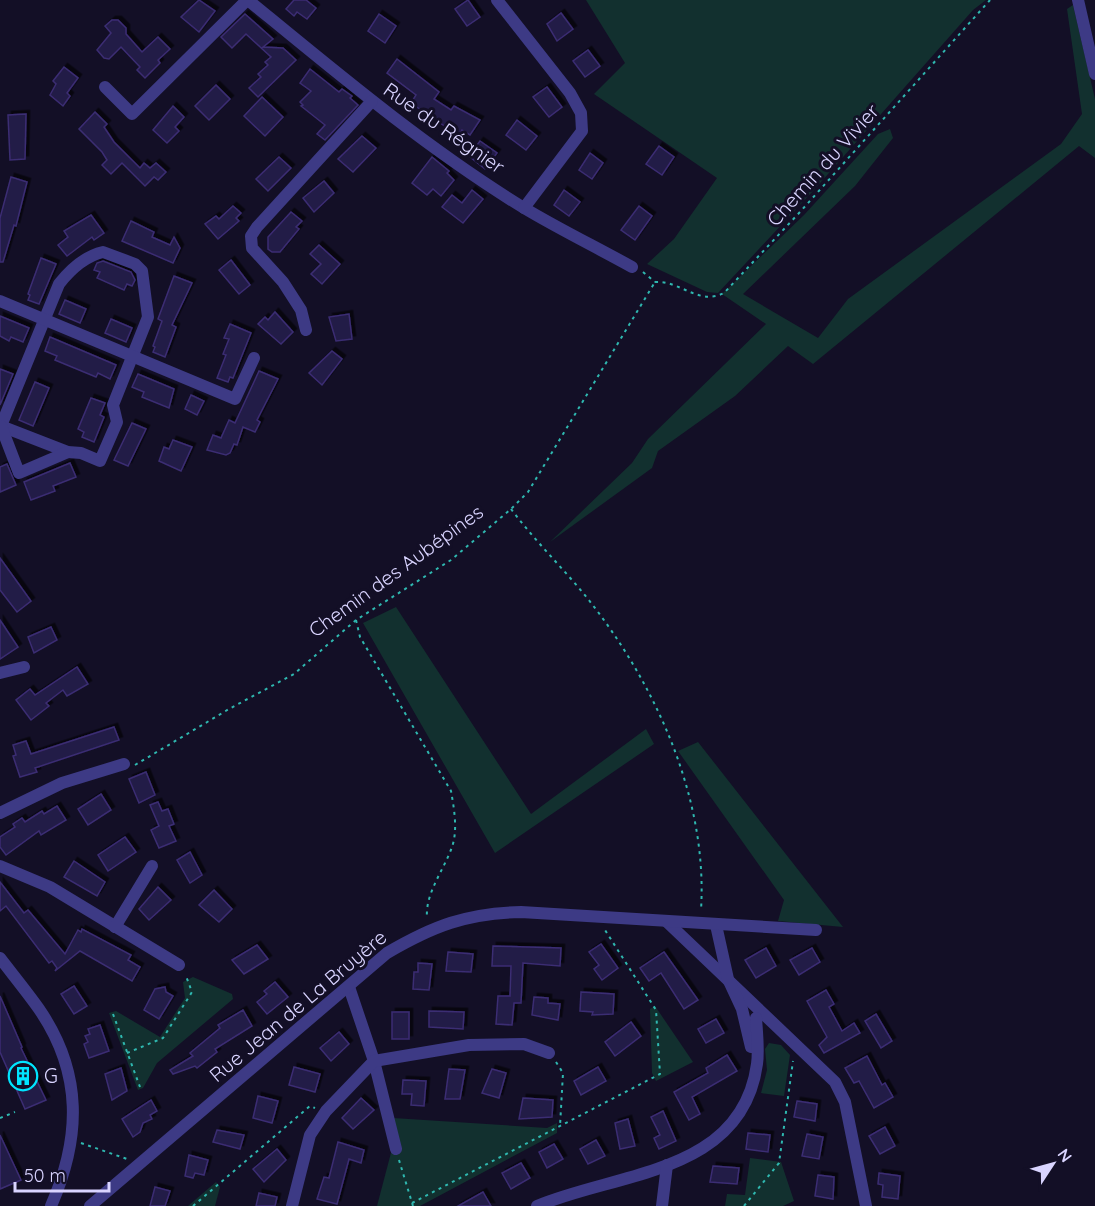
<svg xmlns="http://www.w3.org/2000/svg" width="1095" height="1206" font-family="Quicksand,sans-serif">
  <defs>
    <filter id="shadow"><feDropShadow dx="3.5" dy="-3.5" stdDeviation="0" flood-color="#0009"/></filter>
  </defs>
  <rect width="100%" height="100%" fill="#130f26"/>
  <g fill="#12302f">
    <polygon points="586,0 986,0 973,10 813,191 718,293 707,292 647,264 674,239 717,178 594,94 625,63"/>
    <polygon points="1073,5 1095,99 1095,158 1079,146 813,364 788,346 735,396 658,451 652,468 550,542 632,463 648,439 766,324 722,294 804,215 878,134 890,129 893,138 855,186 743,294 818,338 848,299 1061,144 1082,114 1067,9"/>
    <polygon points="396,607 531,814 646,729 654,744 495,853 363,623"/>
    <polygon points="698,742 843,927 778,921 784,900 678,751"/>
    <polygon points="193,977 232,994 233,999 157,1063 143,1088 138,1090 109,1013 116,1011 160,1037 185,998 183,982"/>
    <polygon points="655,1006 693,1062 656,1081 652,1073 650,1009"/>
    <polygon points="769,1043 781,1045 790,1055 784,1096 761,1093 767,1070 765,1049"/>
    <polygon points="393,1118 547,1128 557,1123 557,1133 420,1206 377,1206 392,1149"/>
    <polygon points="750,1158 781,1162 794,1201 783,1206 725,1206 727,1194 745,1195"/>
    <polygon points="216,1182 220,1187 215,1206 188,1206"/>
  </g>
  <g fill="#241b47" stroke="#3b2d73" stroke-width="1.5" filter="url(#shadow)">
    <polygon points="199,0 215,11 199,32 181,17"/>
    <polygon points="294,0 306,0 316,8 307,19 297,12 294,16 286,9"/>
    <polygon points="468,0 480,17 467,26 455,9"/>
    <polygon points="561,13 573,29 557,41 547,24"/>
    <polygon points="245,14 273,39 263,47 283,48 296,60 258,97 249,88 261,77 258,74 268,65 265,62 271,57 246,34 232,48 221,37"/>
    <polygon points="379,14 396,26 385,43 368,31"/>
    <polygon points="112,20 118,20 126,28 126,34 142,52 158,37 170,49 158,60 160,63 145,78 137,70 140,67 121,47 109,59 104,58 97,50 111,33 105,26"/>
    <polygon points="588,50 600,66 585,77 573,61"/>
    <polygon points="397,59 439,92 434,99 451,110 454,106 480,120 470,135 462,130 459,136 411,103 416,95 387,73"/>
    <polygon points="64,67 78,78 67,93 70,96 63,106 50,95 56,84 53,81"/>
    <polygon points="310,69 339,92 342,89 352,96 350,98 358,105 325,140 317,134 325,125 301,106 303,105 300,102 311,91 300,83"/>
    <polygon points="216,85 230,99 209,120 195,106"/>
    <polygon points="547,87 562,107 549,117 533,97"/>
    <polygon points="262,97 283,117 265,136 244,116"/>
    <polygon points="173,106 184,117 175,127 179,131 167,143 153,130"/>
    <polygon points="95,112 107,124 104,127 114,142 140,168 144,163 150,168 156,163 166,172 158,180 154,177 145,186 122,163 111,174 102,165 107,160 102,152 79,129"/>
    <polygon points="26,114 25,159 10,160 8,115"/>
    <polygon points="517,120 537,136 526,150 506,135"/>
    <polygon points="362,136 376,148 353,172 338,159"/>
    <polygon points="480,141 497,153 485,169 469,156"/>
    <polygon points="659,146 674,157 662,175 646,164"/>
    <polygon points="590,153 603,163 592,179 579,170"/>
    <polygon points="279,157 291,168 268,191 256,179"/>
    <polygon points="432,157 449,171 447,173 454,180 441,196 433,189 427,195 412,183"/>
    <polygon points="11,177 27,182 16,226 14,225 3,262 0,262 0,218"/>
    <polygon points="324,181 334,193 314,212 303,198"/>
    <polygon points="472,190 483,199 463,223 442,207 452,195 462,203"/>
    <polygon points="564,190 580,202 569,216 554,205"/>
    <polygon points="233,206 241,213 236,218 239,221 218,239 205,224 216,216 219,219"/>
    <polygon points="639,206 652,216 635,240 621,230"/>
    <polygon points="291,212 302,221 296,227 299,229 280,252 272,252 268,249 268,237"/>
    <polygon points="91,215 104,233 94,240 92,237 67,256 58,245 68,237 64,231"/>
    <polygon points="131,221 154,232 152,237 170,245 174,237 180,248 173,263 122,241"/>
    <polygon points="319,245 340,264 322,284 311,274 321,264 310,254"/>
    <polygon points="41,258 56,264 39,304 28,300 30,295 28,294"/>
    <polygon points="231,260 250,285 239,294 219,270"/>
    <polygon points="103,261 131,272 135,280 132,286 127,284 124,290 97,278 100,272 94,270 97,263"/>
    <polygon points="174,276 192,283 172,325 176,327 165,357 153,352 155,347 153,346 162,321 158,319"/>
    <polygon points="65,300 86,309 80,323 59,314"/>
    <polygon points="275,312 293,332 281,344 258,324 265,317 268,320"/>
    <polygon points="349,314 352,339 336,341 329,317"/>
    <polygon points="0,316 29,328 23,342 11,337 9,341 0,336"/>
    <polygon points="111,319 132,328 126,342 105,333"/>
    <polygon points="230,324 251,333 233,378 230,377 228,382 217,378 226,355 223,354 229,339 224,338"/>
    <polygon points="50,337 116,365 110,379 98,373 96,377 55,360 57,356 45,351"/>
    <polygon points="332,351 342,359 322,385 309,373"/>
    <polygon points="0,369 13,374 0,405"/>
    <polygon points="259,371 278,379 257,420 260,422 255,432 243,427 237,445 234,444 230,453 226,455 207,450 213,435 221,438 229,420 235,423"/>
    <polygon points="138,374 174,389 169,408 142,397 144,392 132,387"/>
    <polygon points="35,382 49,388 33,426 19,420"/>
    <polygon points="191,395 204,401 197,415 185,409"/>
    <polygon points="91,398 105,403 100,415 104,417 94,442 82,437 84,432 78,429"/>
    <polygon points="132,423 146,429 128,466 114,460"/>
    <polygon points="173,440 192,447 181,471 159,461 164,447 169,449"/>
    <polygon points="70,463 76,477 53,486 55,491 31,500 24,482"/>
    <polygon points="7,464 16,485 0,492 0,467"/>
    <polygon points="0,558 31,601 17,612 0,590"/>
    <polygon points="0,620 18,647 0,659"/>
    <polygon points="51,627 57,640 34,653 28,637"/>
    <polygon points="77,667 88,684 67,696 63,690 46,703 49,706 31,720 16,700 30,689 35,695"/>
    <polygon points="114,727 119,740 35,768 37,772 20,777 13,756 16,755 13,745 26,741 31,754"/>
    <polygon points="146,772 155,795 139,803 129,779"/>
    <polygon points="101,794 111,810 88,825 78,809"/>
    <polygon points="158,802 162,811 168,809 174,824 169,826 176,841 159,848 151,830 159,826 150,805"/>
    <polygon points="57,806 66,820 41,835 39,831 6,855 0,847 0,837 15,827 13,824 22,818 25,822 42,811 44,814"/>
    <polygon points="125,837 136,852 108,871 98,855"/>
    <polygon points="190,852 202,875 190,883 177,860"/>
    <polygon points="74,861 105,882 97,896 64,877"/>
    <polygon points="0,882 24,913 28,910 65,954 78,930 81,932 82,929 131,955 128,960 140,967 132,981 80,951 55,971 57,968 52,961 49,963 6,906 0,911"/>
    <polygon points="158,887 171,900 149,920 139,909"/>
    <polygon points="214,890 232,909 219,922 199,905"/>
    <polygon points="601,944 618,968 602,980 594,969 599,965 589,952"/>
    <polygon points="257,945 268,959 244,974 232,960"/>
    <polygon points="493,946 561,948 560,966 523,963 521,1003 514,1003 512,1025 496,1024 498,996 510,996 511,966 492,966"/>
    <polygon points="766,948 776,966 756,978 745,960"/>
    <polygon points="812,948 820,962 799,975 790,960"/>
    <polygon points="448,952 473,954 471,972 446,971"/>
    <polygon points="664,952 698,1000 684,1009 661,973 649,981 640,968"/>
    <polygon points="418,963 432,964 429,990 413,989 414,972 418,972"/>
    <polygon points="275,982 288,997 267,1014 257,1002 267,994 264,991"/>
    <polygon points="74,986 87,1006 74,1014 61,994"/>
    <polygon points="165,987 166,992 173,996 159,1019 144,1010 155,989"/>
    <polygon points="826,990 834,1004 829,1007 842,1031 854,1023 860,1033 824,1053 819,1045 827,1037 807,1001"/>
    <polygon points="581,992 614,994 613,1014 592,1015 593,1012 580,1011"/>
    <polygon points="0,996 22,1047 21,1048 46,1100 25,1109 0,1052"/>
    <polygon points="534,997 548,998 548,1003 560,1004 558,1020 532,1015"/>
    <polygon points="243,1010 252,1026 215,1049 217,1052 197,1068 195,1066 173,1074 170,1070 193,1056 190,1053 220,1028 218,1025"/>
    <polygon points="429,1011 464,1012 463,1029 429,1027"/>
    <rect x="392" y="1012" width="17" height="27"/>
    <polygon points="876,1014 892,1041 881,1048 865,1021"/>
    <polygon points="716,1019 724,1033 706,1043 698,1029"/>
    <polygon points="631,1022 641,1036 615,1056 605,1042"/>
    <polygon points="100,1025 109,1051 89,1058 84,1044 88,1042 85,1036 90,1034 88,1029"/>
    <polygon points="339,1032 349,1044 331,1061 320,1048"/>
    <polygon points="727,1055 737,1071 692,1097 700,1114 689,1120 674,1092 708,1073 706,1068"/>
    <polygon points="867,1056 882,1085 885,1083 893,1097 874,1108 859,1081 854,1083 845,1068"/>
    <polygon points="294,1067 320,1074 315,1092 289,1085"/>
    <polygon points="598,1067 606,1081 581,1095 574,1081"/>
    <polygon points="121,1068 127,1091 112,1100 105,1074"/>
    <polygon points="449,1069 465,1070 460,1099 445,1099"/>
    <polygon points="492,1069 506,1073 499,1098 482,1093"/>
    <polygon points="403,1080 426,1081 424,1106 411,1105 412,1094 402,1094"/>
    <polygon points="258,1096 278,1101 272,1123 253,1118"/>
    <polygon points="361,1098 374,1110 353,1129 342,1118"/>
    <polygon points="523,1098 553,1100 552,1117 519,1119"/>
    <polygon points="151,1100 157,1111 150,1115 152,1119 143,1123 140,1132 133,1137 122,1119"/>
    <polygon points="797,1101 817,1104 815,1121 794,1117"/>
    <polygon points="663,1111 676,1141 659,1149 654,1138 660,1135 651,1117"/>
    <polygon points="628,1119 635,1146 620,1149 615,1123"/>
    <polygon points="885,1127 895,1146 880,1154 869,1136"/>
    <polygon points="217,1130 244,1135 240,1149 213,1142"/>
    <polygon points="748,1133 770,1135 768,1152 746,1149"/>
    <polygon points="807,1134 823,1137 819,1159 802,1156"/>
    <polygon points="0,1135 21,1180 0,1189"/>
    <polygon points="596,1140 605,1156 588,1164 580,1149"/>
    <polygon points="338,1142 364,1150 361,1163 349,1159 337,1204 317,1199 324,1177 329,1178"/>
    <polygon points="554,1144 563,1159 547,1168 539,1152"/>
    <polygon points="277,1149 286,1160 264,1182 253,1169"/>
    <polygon points="189,1155 208,1160 204,1175 195,1173 193,1178 185,1176"/>
    <polygon points="521,1163 530,1178 511,1189 502,1173"/>
    <polygon points="713,1166 739,1168 737,1184 710,1182"/>
    <polygon points="879,1173 900,1176 898,1199 882,1197 883,1185 878,1184"/>
    <polygon points="818,1175 834,1177 833,1199 815,1196"/>
    <polygon points="155,1187 170,1191 165,1206 150,1206"/>
    <polygon points="483,1192 491,1206 458,1206"/>
    <polygon points="259,1193 277,1197 275,1206 256,1206"/>
  </g>
  <g fill="none" stroke-linecap="round" stroke-linejoin="round">
    <g stroke="#2fb8b0" stroke-width="2" stroke-dasharray="3 4.5" stroke-linecap="butt">
      <polyline points="643,272 655,282"/>
      <path d="M655,282c25,-2 43,24 69,11l76,-81 190,-212"/>
      <path d="M511,509c24,32 52,59 77,90 68,86 120,200 113,311"/>
      <path d="M356,620l4,17 91,154c3,17 7,39 1,56 -8,23 -27,46 -25,71"/>
      <polyline points="135,765 229,709 294,674 356,620 451,560 511,509 528,492 655,282"/>
      <polyline points="113,1014 140,1087"/>
      <polyline points="127,1053 163,1038 192,992 186,976"/>
      <polyline points="556,1062 563,1073 560,1126"/>
      <polyline points="0,1118 15,1112"/>
      <polyline points="81,1143 127,1159"/>
      <polyline points="399,1160 413,1206"/>
      <polyline points="412,1203 660,1074 656,1010 605,930"/>
      <polyline points="193,1206 310,1106 315,1108"/>
      <polyline points="744,1206 779,1163 793,1061"/>
    </g>
    <g stroke="#3d3a85" stroke-width="12">
      <path d="M248,0c89,73 178,148 276,208 35,21 72,39 108,59"/>
      <polyline points="497,0 570,93 581,113 582,131 524,208"/>
      <polyline points="1078,0 1095,74"/>
      <polyline points="105,87 132,114 247,0"/>
      <path d="M103,252l32,12 7,7 6,46 -35,88 4,17 -17,39 -19,-8 -13,-1 -67,-26 58,-142c11,-14 27,-28 44,-32z"/>
      <polyline points="0,301 235,399 254,358"/>
      <polyline points="306,330 301,310 283,282 252,248 251,236 257,227 372,101"/>
      <polyline points="1,426 19,473 68,452"/>
      <polyline points="0,673 24,667"/>
      <polyline points="0,813 62,783 124,764"/>
      <polyline points="0,866 50,887 179,965"/>
      <polyline points="666,921 835,1082 845,1102 866,1206"/>
      <polyline points="716,925 728,979 742,1009 751,1047"/>
      <polyline points="115,927 152,866"/>
      <path d="M0,958c13,17 27,34 39,51 44,64 42,129 12,197"/>
      <polyline points="349,987 374,1061 396,1149"/>
      <path d="M90,1206l297,-253c46,-27 80,-40 134,-41l295,18"/>
      <polyline points="292,1206 310,1135 326,1111 374,1061 469,1045 524,1044 549,1053"/>
      <path d="M537,1206c81,-34 205,-32 220,-142 2,-14 0,-31 -1,-46"/>
      <polyline points="662,1206 667,1165"/>
    </g>
  </g>
  <defs>
    <g id="building-ring" transform="scale(1.5)"><circle r="9.5" fill="#130f26" stroke="#00e5ff" stroke-width="1.5"/><path d="M-4-6H4V6H1V3H-1V6H-4ZM-2.5-4.3h1.7v1.8h-1.7ZM.8-4.3h1.7v1.8H.8ZM-2.5-1h1.7V.8h-1.7ZM.8-1h1.7V.8H.8Z" fill="#00e5ff"/></g>
  </defs>
  <g fill-rule="evenodd">
    <use href="#building-ring" x="23" y="1076"/>
  </g>
  <g text-anchor="middle" stroke-width="6" stroke-linejoin="round" paint-order="stroke">
    <g font-size="20" fill="#d9d4ff" stroke="#130f26">
      <text transform="translate(444 128) rotate(35)" y="7">Rue du Régnier</text>
      <text transform="translate(823 165) rotate(-48)" y="7">Chemin du Vivier</text>
      <text transform="translate(396 571) rotate(-36)" y="7">Chemin des Aubépines</text>
      <text transform="translate(298 1006) rotate(-40)" y="7">Rue Jean de La Bruyère</text>
    </g>
    <g font-size="20" fill="#d9d4ff" stroke="#130f26" text-anchor="start">
      <text x="44" y="1083">G</text>
    </g>
  </g>
  <g transform="translate(1053 1164) rotate(54)" stroke="#130f26" stroke-width="4.5" paint-order="stroke">
  <path d="M0-4.5L10 22L0 15L-10 22Z" fill="#d9d4ff"/>
  <text y="-9" font-size="16" font-weight="bold" text-anchor="middle" fill="#d9d4ff">N</text>
  </g>
  <path d="M15 1182v9h94v-9" fill="none" stroke="#d9d4ff" stroke-width="3"/>
  <text x="24" y="1182" font-size="18" fill="#d9d4ff" stroke="#130f26" stroke-width="4.5" paint-order="stroke">50 m</text>
</svg>
